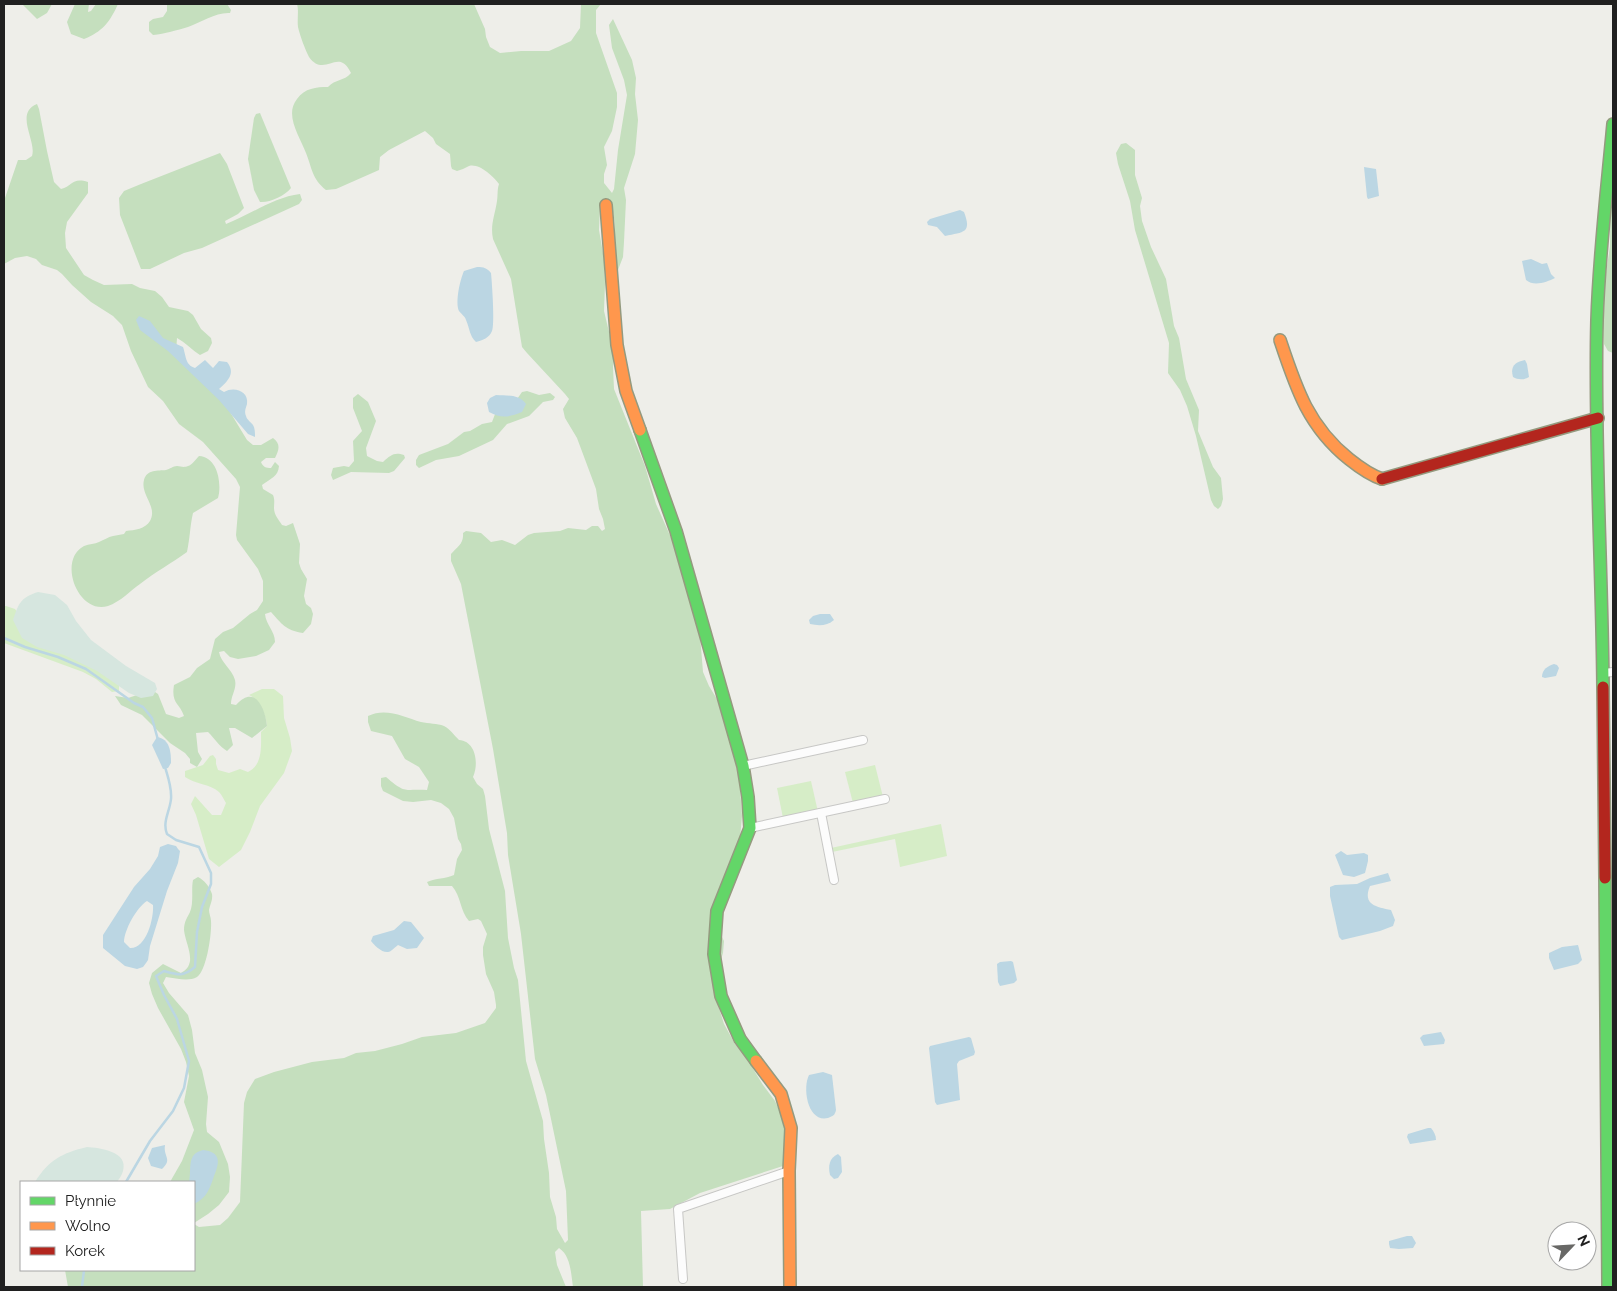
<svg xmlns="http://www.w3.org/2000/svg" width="1617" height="1291" font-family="Raleway,sans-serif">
  <rect width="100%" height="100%" fill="#eeeee9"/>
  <g fill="#d6edc7">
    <polygon points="4,606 6,606 15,609 25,623 94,665 119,685 119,691 112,692 96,679 83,672 4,643"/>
    <path d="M262,689h12l9,7 1,22 6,20 2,13 -8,22 -24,33 -10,26 -9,18 -22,17 -10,-8 -13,-44 -5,-11 4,-8 17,19h9l5,-12c-2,-3 -4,-8 -7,-11 -9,-8 -24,-8 -34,-15v-6l18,-6 7,-9 3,-1 3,4v5l2,6 11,3 11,-4 8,3c15,-7 13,-26 13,-40l6,-6c-1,-11 -7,-26 -18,-31z"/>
    <polygon points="875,765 883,797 853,803 845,772"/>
    <polygon points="811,781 818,812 783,818 777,788"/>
    <polygon points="941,824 947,856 900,867 895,839 832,852 831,848"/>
  </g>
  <g fill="#c5dfbe">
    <polygon points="22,4 52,4 47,13 37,19"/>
    <path d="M75,4h14l-1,8 3,-1 5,-7h22c-8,18 -16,28 -34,35l-13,-5 -4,-12z"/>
    <path d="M167,4h60l4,6 -1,3c-14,-1 -28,9 -42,14 -11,3 -23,7 -35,8l-4,-4v-9l4,-3 10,-2 4,-6z"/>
    <path d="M297,4h177l11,25 1,8 4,10 10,6 21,-2h28l22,-10 9,-13 1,-24h20l-5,6v23l21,60v14l-5,24 -8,16 3,18 -3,9v9l8,10 2,-4 4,-39 9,-55 -3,-15 -12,-32 -3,-23 4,-6 19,41 4,18 -1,16 3,26 -3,34 -11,34 2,12 -2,42 -1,15 -5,13c-7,-22 2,-48 -9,-69l-9,5 -1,24 5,29 1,25 -1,27 10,42 -1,14 1,22 31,77 11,38 21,47 22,72 4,49 6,14 11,18 19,68 3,44 -2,23 -27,80 11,22 -1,12 -3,10 -7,13v13l11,35 11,20 9,10 19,31 12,16 8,18 3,10v12l-3,25 -83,27 -30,16 -29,2 2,76h-70c-2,-13 -2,-31 -14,-39l-4,4 2,13 9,22h-498l-3,-17h129v-46l5,3 21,-2 8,-7 12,-16 4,-99 3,-11 8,-13 19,-7 38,-10 32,-4 12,-5 19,-2 27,-7 20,-7 34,-4 29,-10 11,-15v-3l-2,-13 -8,-18 -3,-19v-8l4,-13 -6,-13 -3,-2 -9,2c-9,-10 -8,-25 -17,-35h-23l-2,-4c9,-4 18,-3 27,-7l3,-16 5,-9 -1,-6 -3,-5 -4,-21 -5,-9 -8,-6 -10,-3 -18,2 -10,-1 -20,-10 -2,-5v-8l5,-1c20,17 17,12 41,13l2,-8 -10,-15 -14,-8 -13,-23 -21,-5 -3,-9v-6c18,-9 36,1 53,6 8,2 16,1 23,4 6,3 10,9 15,14 17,1 20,24 14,37l4,7 6,5 2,7 4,33 16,62 3,47 6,30 4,12 8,81 17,60 1,18 5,34 1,24 6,20 1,12 8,14 3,-3 -2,-49 -20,-96 -11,-36 -14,-125 -13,-79 -1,-22 -14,-84 -32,-165 -10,-23v-7c6,-7 13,-10 12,-21l3,-2 15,2 10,9 11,-2 13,5 13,-10 6,-2 26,-2 8,-3 18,2 6,-4h6l4,5 3,-2 -2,-10 -4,-10 -3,-20 -19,-51 -12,-20 -2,-9 6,-10 -4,-5 -38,-41 -5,-6 -11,-68 -18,-40c-3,-14 2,-24 4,-38 1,-6 0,-11 2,-17 -6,-8 -20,-21 -30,-18 -4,2 -8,4 -12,5l-5,-2 -1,-3 -1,-12 -14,-10 -3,-6 -8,-7 -36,19 -9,7 -1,13 -43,19 -10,1c-14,-11 -14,-22 -20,-37 -6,-16 -22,-38 -9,-54 8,-11 19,-12 31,-12 7,-8 17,-6 23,-14 -13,-27 -26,6 -42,-16 -4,-8 -9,-21 -11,-30 -1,-8 1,-16 -1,-23z"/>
    <path d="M37,104l2,5 8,42 7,31 7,7c12,-3 11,-12 27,-7v11l-21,29 -2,11 1,15 18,27 9,5 11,5 28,-1 8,4 15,3 7,6 7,10 19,4 5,4 8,14 10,9 1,5 -4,8 -8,4c-8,-5 -14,-12 -23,-17l-1,14 48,50 23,38 6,5h8l12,-7c8,6 6,12 2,20h-9l-5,4c2,5 5,6 10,6l4,-6 4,4c-1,11 -8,12 -17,19l1,4 10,6c2,5 1,8 1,13 0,7 5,12 8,17l4,1 7,-3 7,21 -1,19 2,6 6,10 -3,17 2,8 5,4 2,6 -2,10 -8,9c-18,-3 -21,-9 -32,-21l-6,2c1,11 10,17 10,28l-6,8 -13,6 -18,3 -8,-2 -6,-6 -5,1c2,11 13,17 16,28 2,9 -4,15 -4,24l5,1c19,-21 29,3 31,21l-15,12 -17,-10h-6l4,17 -6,6c-8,-5 -12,-12 -19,-19l-12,1 2,19 4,7 -5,8 -7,-4v-4l-5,-6 -15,-10 -28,-28 -21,-10 -6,-9 13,2 24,-8 6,4 8,20 13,4 5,-2c-5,-14 -13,-12 -10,-31l16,-8 7,-9 13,-9 5,-20 8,-7 10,-4 17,-14 7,-4 6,-9v-20l-5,-12 -21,-29 -1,-5 4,-48 -4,-8 -33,-37 -24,-18 -16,-23 -15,-14 -17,-36 -9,-26 -9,-9 -22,-14 -19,-17 -10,-11 -5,-4 -15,-5 -6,-6 -9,-3 -12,2 -11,6v-63l14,-41h8l6,-4c5,-15 -18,-43 5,-52z"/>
    <path d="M260,113l31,75c-6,8 -22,15 -31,14l-6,-12 -6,-31 6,-41 2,-4z"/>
    <polygon points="1126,143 1135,150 1135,175 1142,198 1140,206 1142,221 1151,247 1166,279 1174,326 1179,338 1186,379 1199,410 1198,431 1213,467 1221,478 1223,499 1221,506 1218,509 1214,506 1211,500 1196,436 1187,406 1180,390 1168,373 1169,343 1135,230 1130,201 1118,164 1116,153 1121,144"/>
    <path d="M220,153l7,11 17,44 -6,6 -13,7 1,3c24,-9 48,-27 74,-30l2,6 -3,4 -97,44 -18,5 -34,16h-9l-21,-54 -1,-17 5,-7 17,-7z"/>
    <polygon points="1613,156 1613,353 1608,351 1604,344 1602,300 1610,246 1611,166"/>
    <polygon points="527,391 539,395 550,393 555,397 553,400 543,402 529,416 507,424 493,440 459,456 436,460 419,468 416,465 416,460 419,455 448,444 464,432 470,431 482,424 492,422 497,409 515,402 522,392"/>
    <path d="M358,394l10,8 8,19 -10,27 1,8 10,5 6,1c8,-7 11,-10 21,-7l1,3 -11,13 -5,2 -38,-1 -18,8 -2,-5 2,-7 11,-2 5,1 5,-6 -1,-20 9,-10 -9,-23v-10z"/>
    <path d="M199,456c19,1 23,28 19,42l-25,15c-3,13 -3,25 -6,39 -15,11 -32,20 -47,32 -10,7 -20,18 -32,22 -30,9 -51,-46 -24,-60 5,-2 11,-2 15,-4 5,-2 9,-5 14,-6 4,-1 7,-1 11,-2l2,-3c9,-1 19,-2 24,-10 8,-15 -10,-26 -6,-41 3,-11 14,-9 22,-10 4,-1 7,-4 11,-4 4,0 6,2 11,0 4,-1 8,-7 11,-10z"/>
    <path d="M198,877c6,3 12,10 14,17 1,6 -2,10 -3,16 0,4 2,7 2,11 1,11 -4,49 -14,56 -9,5 -21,1 -31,0l-3,6 6,10 19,22 4,15 3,23 7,17 6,27 -2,27 1,8 12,10 9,22 2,13 -1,15 -10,13 -11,9 -14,9v-41h-24l12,-21 12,-31 -10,-28 5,-26 -3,-14 -5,-13 -23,-41 -6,-14 -3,-11 3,-10 11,-9 18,9c5,-3 8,-6 9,-12 1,-10 -5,-21 -6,-31 0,-8 3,-12 6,-18 4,-10 1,-22 3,-32z"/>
  </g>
  <g fill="#d6e6df">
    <path d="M38,592l17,3 12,10 9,16 15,19 35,26 29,17 2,6 -4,7 -12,2 -12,-5 -32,-22 -33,-16 -27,-8 -15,-9 -9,-18c6,-17 7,-22 25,-28z"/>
    <path d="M87,1147c12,1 42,4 36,24 -1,4 -4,8 -6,11h-82c14,-22 27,-29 52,-35z"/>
  </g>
  <g fill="#bbd6e3" fill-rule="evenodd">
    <polygon points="1364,167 1376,169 1379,196 1368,199 1367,197"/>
    <path d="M960,210l4,2c8,21 0,20 -19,24l-8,-9 -9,-2 -1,-3 3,-3z"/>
    <path d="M1531,259l11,5 5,-1 4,11 4,4c-8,4 -21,9 -29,2l-4,-19z"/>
    <path d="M477,267c7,0 10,1 14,6 1,10 4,52 1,58 -3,7 -9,9 -16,11 -7,-7 -6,-13 -10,-22 -1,-4 -5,-6 -7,-9 -4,-9 1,-31 5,-40z"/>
    <path d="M139,316l11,5 13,17 20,9c3,8 2,18 12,21l10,-8 8,8 6,-7 8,1c9,11 1,19 -8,27l5,3c10,-6 25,-1 23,12 -1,4 -3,7 -1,12 1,4 5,6 7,9 2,3 2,8 2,12l-7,-3 -29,-34 -51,-49 -28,-21 -4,-10z"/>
    <path d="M1525,360l2,4 2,13c-5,3 -11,3 -16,0 -3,-11 2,-15 12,-17z"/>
    <path d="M496,395c11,1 23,-1 30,9l-4,8c-13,5 -20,7 -33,0l-2,-9 3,-5z"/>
    <path d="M820,614h10l4,6c-7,6 -15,6 -24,4l-1,-4 4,-4z"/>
    <path d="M1554,664l3,1 2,3 -3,8 -11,2 -3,-1c0,-8 6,-11 12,-13z"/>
    <path d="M157,737c13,2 14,15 14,26l-3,5 -5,1 -11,-24z"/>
    <path d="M168,844l8,2 2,3 2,2 -2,12 -11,28 -17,55 -2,14 -2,3 -3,4 -6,2 -12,-3 -22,-18v-13l31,-48 16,-18 8,-13 2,-9zM147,901l6,4c1,14 -7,44 -23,43l-6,-6c0,-12 13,-35 23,-41z"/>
    <polygon points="1341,851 1347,855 1364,853 1368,855 1368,861 1365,873 1354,877 1343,875 1335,855"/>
    <path d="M1388,873l3,8 -21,5c-8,19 7,21 21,24l4,10 -2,6 -13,5 -38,9 -3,-3 -9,-41v-9l5,-2 22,-1 13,-6z"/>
    <path d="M404,921l7,1 13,16 -7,10 -10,1 -9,-4c-3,2 -7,7 -10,7 -6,1 -14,-7 -17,-11l2,-5 21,-6z"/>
    <polygon points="1578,945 1582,960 1578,964 1554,970 1549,958 1549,953 1562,947"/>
    <polygon points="1011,961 1013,962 1017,980 1014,983 1000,986 998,982 997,964 1000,962"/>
    <polygon points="1441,1032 1445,1040 1444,1044 1424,1046 1420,1038 1423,1035"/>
    <polygon points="969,1037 971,1038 975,1052 974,1055 959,1061 957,1064 960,1100 937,1105 935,1102 929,1048 930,1046"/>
    <path d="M823,1072l9,3 4,35c-1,5 -3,6 -8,8 -20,5 -26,-29 -19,-43z"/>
    <path d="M1428,1128h3c3,4 5,7 5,12l-26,4 -3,-7 1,-3z"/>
    <path d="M165,1145c-2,12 8,14 -3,24l-11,-3 -3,-8 4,-10z"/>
    <path d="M203,1150c18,2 17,12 11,26 -4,12 -7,22 -20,28v-22h-5c3,-13 -3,-28 14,-32z"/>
    <path d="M838,1154l3,3 1,15 -4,6 -4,1 -4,-4c-2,-9 -1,-17 8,-21z"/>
    <polygon points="1407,1236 1412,1236 1416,1243 1413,1248 1399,1249 1390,1248 1389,1244 1389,1241"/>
  </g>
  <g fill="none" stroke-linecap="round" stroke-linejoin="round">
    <g stroke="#bbd6e3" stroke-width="2.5">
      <polyline points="4,638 25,647 58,657 86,669 134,703 143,707 152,718 158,740"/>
      <path d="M126,1182l24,-41 23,-30 11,-23 5,-27 -12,-42 -13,-24 -8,-19 8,-5c14,4 19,6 31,-4l2,-35 5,-25 9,-23v-11l-12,-26 -23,-7 -9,-6c-5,-12 3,-23 4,-35 1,-11 -3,-22 -6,-32"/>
      <polyline points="82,1287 84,1270"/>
    </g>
    <g stroke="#c7c7c5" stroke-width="10">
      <g id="street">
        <polyline points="1603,673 1613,672"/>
        <polyline points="743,766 863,740"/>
        <polyline points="821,813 834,880"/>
        <polyline points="750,828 885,799"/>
        <polyline points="683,1279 678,1209 789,1171"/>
      </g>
    </g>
    <g stroke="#949a7f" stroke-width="14">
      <g id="fast">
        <polyline points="640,430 676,531 743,766 748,797 750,828 717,911 714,954 721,996 740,1039 756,1061"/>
        <path d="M1603,687c-1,-122 -9,-245 -6,-367 2,-65 10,-131 16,-196"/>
        <polyline points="1605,878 1608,1287"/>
      </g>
    </g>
    <g stroke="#949a7f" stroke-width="14">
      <g id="slow">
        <polyline points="606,205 617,345 626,391 640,430"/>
        <path d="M1280,340c16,48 28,86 69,119 10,8 21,16 33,20"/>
        <polyline points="756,1061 781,1094 791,1128 789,1171 790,1287"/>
      </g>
    </g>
    <g stroke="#949a7f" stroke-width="14">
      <g id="jam">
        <polyline points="1382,479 1598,418"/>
        <polyline points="1603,687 1605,878"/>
      </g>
    </g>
    <use href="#street" stroke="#fcfcfc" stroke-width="8"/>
    <use href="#fast" stroke="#63d668" stroke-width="11"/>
    <use href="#slow" stroke="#ff974d" stroke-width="11"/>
    <use href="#jam" stroke="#b3261e" stroke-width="11"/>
  </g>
  <rect width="1617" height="1291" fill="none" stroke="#202020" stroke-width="10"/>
  <rect x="20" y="1181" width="175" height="90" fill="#ffffff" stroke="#a6a6a6"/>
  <rect x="30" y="1197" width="25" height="8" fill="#63d668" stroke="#a6a6a6"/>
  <text x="65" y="1206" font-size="15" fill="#202020">Płynnie</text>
  <rect x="30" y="1222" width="25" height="8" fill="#ff974d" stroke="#a6a6a6"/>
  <text x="65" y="1231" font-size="15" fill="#202020">Wolno</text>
  <rect x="30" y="1247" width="25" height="8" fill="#b3261e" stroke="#a6a6a6"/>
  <text x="65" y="1256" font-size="15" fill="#202020">Korek</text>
  <g transform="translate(1572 1246) rotate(65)"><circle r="24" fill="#ffffff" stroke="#a6a6a6"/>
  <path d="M0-4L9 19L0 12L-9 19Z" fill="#686866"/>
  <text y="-8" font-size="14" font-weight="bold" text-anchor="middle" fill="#202020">N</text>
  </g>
</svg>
